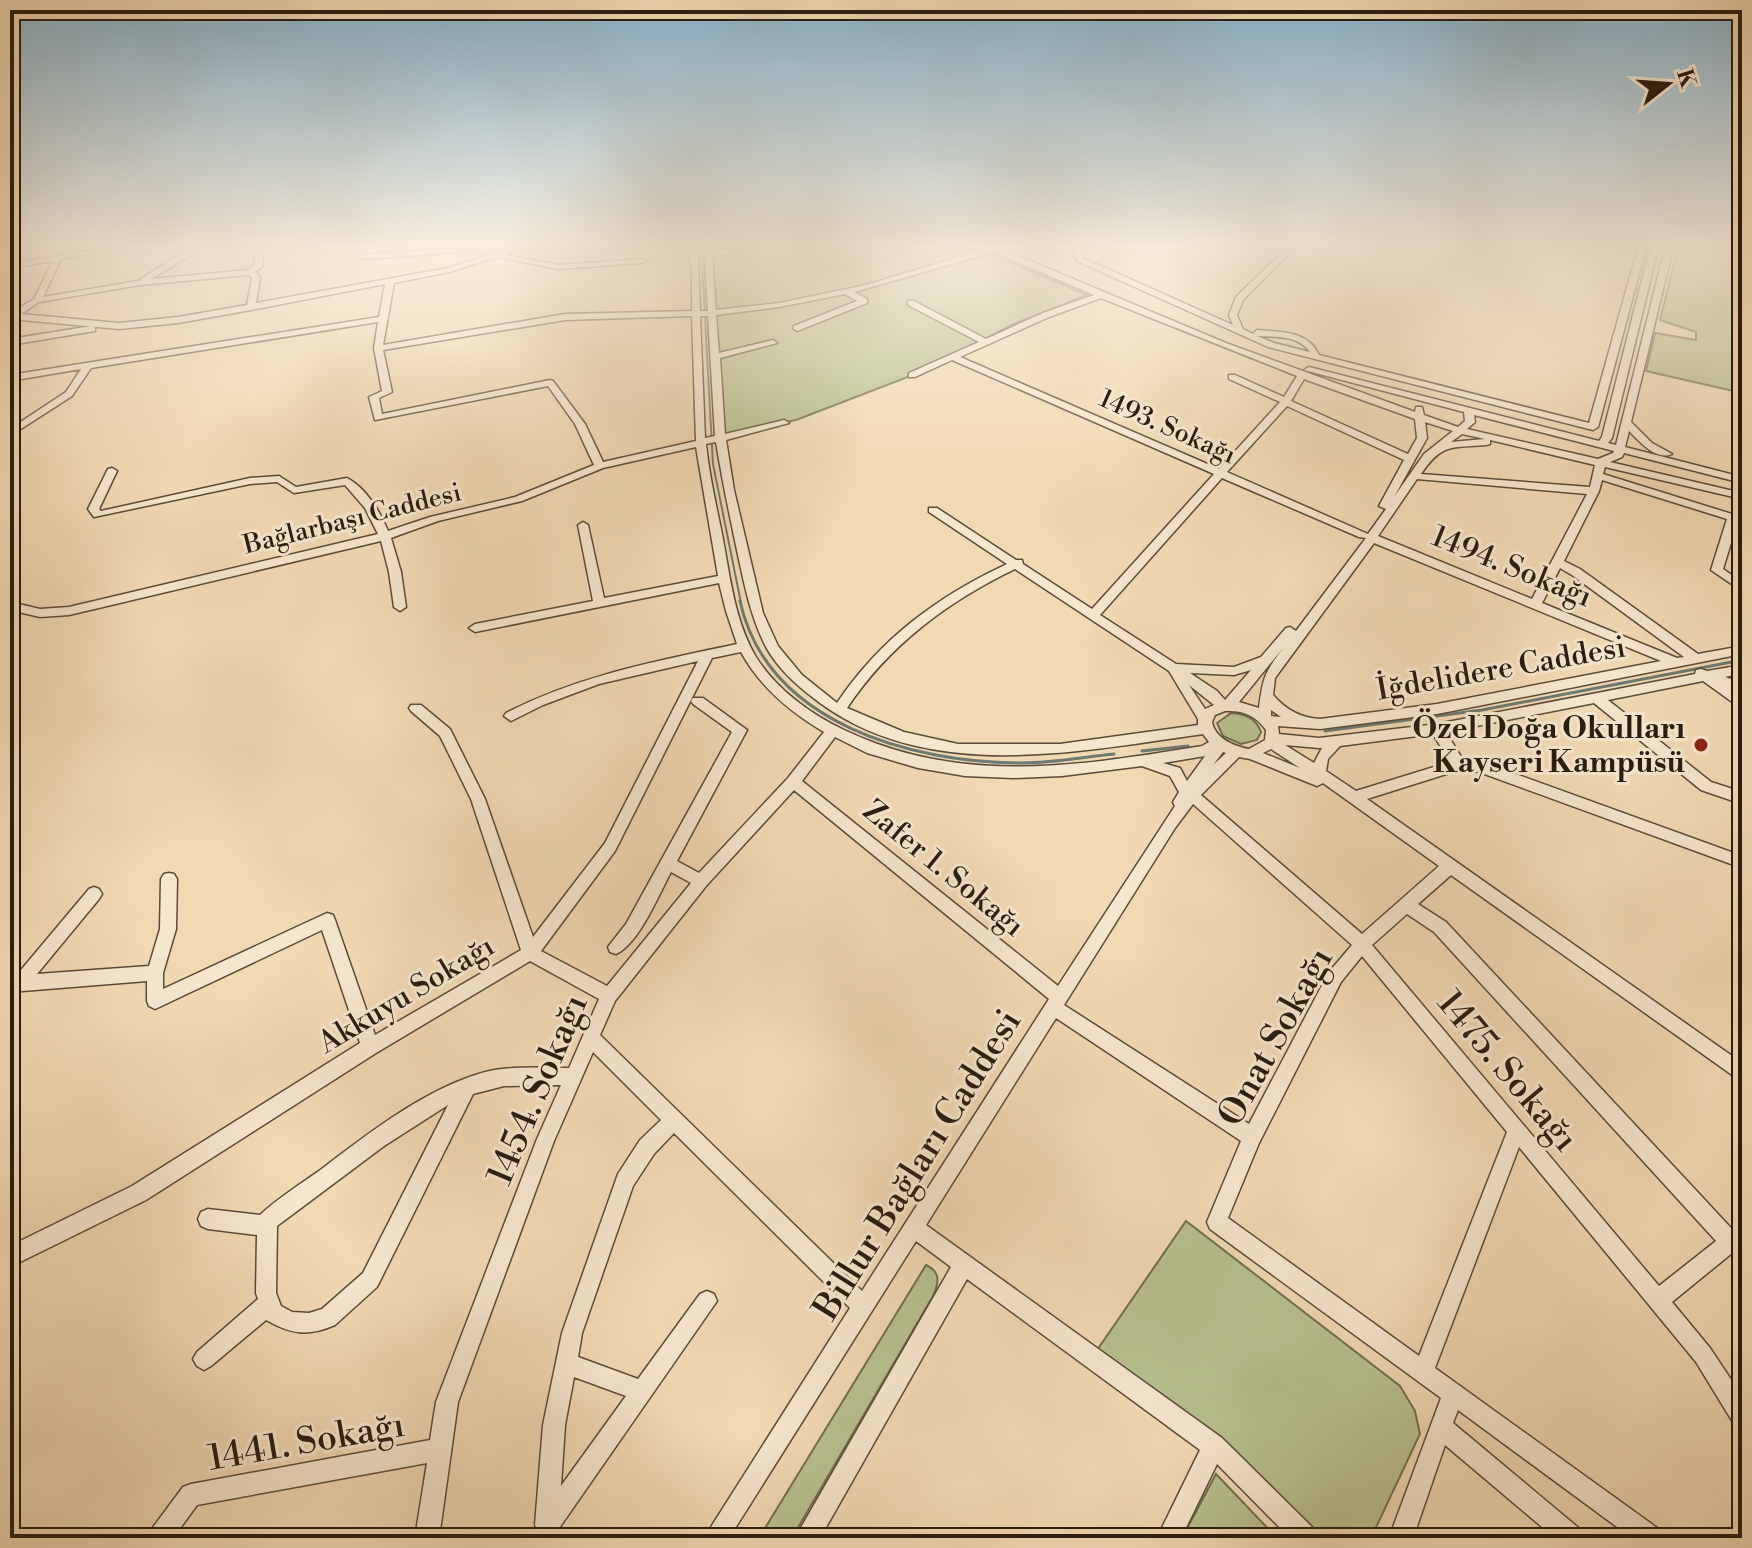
<svg xmlns="http://www.w3.org/2000/svg" width="1752" height="1548" font-family="'Libre Bodoni',serif">
  <rect width="100%" height="100%" fill="#f1d9b4"/>
  <filter id="stains"><feTurbulence type="fractalNoise" baseFrequency=".0025" numOctaves="4"/><feColorMatrix values="0 0 0 0 .2 0 0 0 0 .09 0 0 0 0 .02 0 0 0 .5 -.17"/></filter>
  <radialGradient id="worn" r=".72"><stop offset=".6" stop-color="#630" stop-opacity="0"/><stop offset="1" stop-color="#630" stop-opacity=".3"/></radialGradient>
  <g fill="#b8c08f" stroke="#706e50" stroke-width="2">
    <polygon points="710,248 977,248 1087,295 1011,325 931,368 796,420 723,434"/>
    <polygon points="1678,248 1742,248 1742,393 1646,371 1655,333 1696,340 1696,332 1660,320"/>
    <path d="M1231,713c14,1 25,5 30,19l-4,8 -16,4 -18,-8 -6,-13z"/>
    <polygon points="1186,1221 1400,1386 1415,1411 1420,1434 1371,1538 1314,1538 1095,1353"/>
    <path d="M926,1265c15,7 13,18 7,31l-141,242h-33z"/>
    <polygon points="1216,1474 1277,1538 1182,1538"/>
  </g>
  <g fill="none" stroke-linecap="round" stroke-linejoin="round">
    <g stroke="#6d7a71" stroke-width="2">
      <polyline points="701,248 705,311"/>
      <polyline points="705,318 713,464 741,603"/>
    </g>
    <g stroke="#6d7a71" stroke-width="3">
      <path d="M740,601c27,123 173,162 282,162 31,0 62,-6 92,-9"/>
      <polyline points="1325,731 1482,710 1742,660"/>
      <polyline points="1142,751 1188,746"/>
    </g>
    <g stroke="#5a4b39" stroke-width="3">
      <g id="minor">
        <path d="M103,248h15l-57,11 -18,38 95,-16 44,-28 4,-5h8l-6,9 -37,22 97,-9 7,-5 -1,-17h8l1,18 -8,6 5,5 -4,26 192,-35 63,-20h11l-17,7 54,10 83,-6 4,2 -4,2 -83,6 -62,-12 -48,15 -55,11 -11,62 182,-31 127,-3v-39l-4,-24h8l2,7 2,56h8l-4,-63h8v3l51,-3 -51,8 4,54 63,-7 87,-18 122,-37h11l227,95 189,69 1,-5h6l2,8 34,12 7,-6 -1,-9 -160,-42 5,-3 290,74 3,-4 48,-189h8l-46,190 -4,5 8,2 49,-197h8l-42,174 21,21 20,11c-16,7 -32,-12 -43,-23l-4,16 117,30v6l-118,-30 -2,4 -12,5 132,31v6l-137,-32 -2,7 132,41 3,5 -15,49 19,13v9l-31,-21 16,-51 -125,-39 -3,11 -35,70 16,8 118,85 44,-8v8l-305,60 -117,15 -42,-3 1,8 40,4 118,-14 258,-50 1,-4 5,-1 6,2 35,-6v8l-17,4 17,6v10l-12,-4 12,8v12l-39,-28 -95,19 103,82 31,10v12l-41,-14 -107,-87 -148,29 17,28 22,3 257,93v12l-263,-96 -20,-2 -92,29 375,264v19l-291,-207 -33,29 28,18 285,306 11,-6v23l-70,57 38,46 32,48v31l-8,-3 -38,-62 -177,-215 -84,221 225,162 4,8h-32l-174,-128 -5,13 128,107 4,8h-30l-110,-93 -32,93h-24l52,-140 -231,-169 -3,-7 34,-81 -185,-123 -130,207 296,213 93,92 4,8h-29l-73,-74 -36,74h-24l43,-88 -233,-171 -147,259h-25l156,-271 -35,-26 -187,297h-25l146,-230 -176,-175 -20,21 -21,32 -51,147 -4,24 60,22 62,-85 7,-3 7,3 3,7 -162,233 -8,4 -8,-4 -4,-9 8,-100 19,-92 56,-159 22,-34 21,-20 -68,-68 -39,89 -96,261 -19,136h-24l12,-75 -230,42 -24,33h-26l4,-8 32,-43 8,-3 239,-44 6,-38 101,-263 24,-54 -57,1 -31,8 -96,193 -42,38c-28,12 -44,9 -69,-5l-55,46 -7,4 -7,-4 -4,-7 4,-7 61,-53 -2,-6 1,-58 -49,-6 -7,-3 -3,-7 3,-7 7,-3 52,6c17,-16 39,-30 59,-44 50,-38 113,-88 175,-101 25,-4 50,-2 75,-2l30,-69 -69,-38 -154,92 -230,147 -136,67v-21l122,-60 228,-143 -38,-113 -167,79 -6,-3 -2,-5v-20l-137,11v-16h6l73,-87 5,-2 5,2 3,5 -3,5 -62,75 112,-8 11,-37 1,-50 3,-5 5,-1 5,1 3,5 -1,50 -13,44v16l164,-76 6,2 2,5 40,115 146,-85 -50,-151 -31,-63 -29,-25 -2,-3 2,-3h10l29,24 35,70 48,138 72,-94 93,-182 -99,23 -56,21 -32,16 -7,-5 2,-3c74,-38 152,-52 231,-69l-11,-33 -7,-28 -244,49 -6,-4 6,-4 118,-23 -15,-76 5,-3 5,3 16,73 114,-22 -22,-129 -93,21 -81,33 -84,20 -47,17 10,34 5,35 -6,4 -6,-4 -5,-35 -8,-31 -312,74 -29,2 -30,-7v-8l30,7 29,-2 309,-73 -13,-26 -20,-23 -51,8 -17,-11 -27,2 -156,33 -6,-8 20,-40 4,-1 5,3 -18,38 2,2 149,-33 29,-2 17,11 51,-9c19,10 33,34 41,53l42,-14 85,-20 79,-32 -19,-41 -27,-38 -173,34 -6,-23 13,-6 -8,-43 4,-26 -287,46 -19,28 -62,40v-7l56,-37 15,-23 -71,12v-6l369,-58 6,-33 -134,26 -73,13 -59,6 -109,-10v-6l24,-14 19,-38 -43,7v-4zM994,252l100,43 -51,18 -57,26 -72,-38h-6v4l71,37 -70,31v4h6l37,-17 262,114 -122,135 -69,-45 -1,-4h-6l-79,-52h-8v4l78,52c-69,32 -127,75 -170,139l-35,-28 -24,-29 -15,-33 -29,-123 -8,-50 63,-17 -5,-3 -59,14 -5,-76 57,-15 -4,-3 -54,13 -3,-38 63,-8 66,-13 12,7 -63,25 -1,2 4,3 70,-28v-4l-13,-7zM248,275l4,3 -5,27 -69,12 -59,6 -98,-9 18,-12 101,-17zM1101,298l196,78 -13,21 -49,-22h-6v4l51,23 -61,67 -259,-112 89,-40zM692,316l4,125 -93,21 -18,-38 -32,-43 -3,-1 -168,34 -3,-16 13,-6 -9,-42 182,-30zM700,316h8l7,120 -10,2zM1304,379l111,40 2,19 -9,16 -117,-53zM1287,406l117,54 -25,46 7,3 -18,25 -141,-62zM1474,415l140,36 -1,2 -15,6 -131,-30 8,-7zM1425,422l28,9 -29,23 -30,43 33,-59zM1462,434l23,5 -34,3zM1490,440l105,25 -5,22 -169,-13c21,-31 30,-26 65,-29l4,-1zM716,442c6,38 14,75 22,113 7,32 13,63 28,92 11,20 28,36 45,49 110,89 264,56 392,38l6,8 -7,4c-124,20 -240,40 -358,-16 -34,-16 -68,-41 -88,-73 -22,-37 -26,-82 -34,-123 -6,-30 -13,-59 -16,-90zM1222,478l137,59 7,1 -70,93 -6,-4 -4,1 -25,29 -27,10 -58,-3 -76,-49zM1417,479l170,15 -55,105 -154,-63zM1374,543l287,118 -224,43 -117,15c-19,-1 -34,-9 -47,-24l2,-17zM1560,568l12,7 112,82 -7,1 -135,-55zM1015,569l154,102 29,48v6l-138,19h-102l-54,-12 -57,-24c42,-63 100,-106 168,-139zM1283,648c-19,26 -20,29 -24,60l-20,-6zM741,652c19,35 49,60 83,80l-36,46 -89,95 -22,-12 70,-131 -44,-32h-10l-2,3 2,3 39,28 -106,192 -18,23 2,5 6,2c23,-10 43,-60 55,-82l20,11 -84,103 -66,-35 74,-100 97,-193zM1251,670l-26,30 -8,-9 -27,-18 44,2zM1189,685l25,20 -9,4zM1271,710l10,7 -10,-1zM1225,711c18,-1 30,4 41,19l-1,10 -16,9c-16,-3 -34,-11 -37,-27l3,-7zM1433,734l17,28 -94,29 -30,-20 2,-12 12,-13zM835,737l32,16 51,15 47,8 48,2 49,-2 80,-10 28,10 9,16 -6,10 2,4 -117,180 -256,-205zM1285,745l34,3h3l-8,15zM1271,749l29,19 -37,-15zM1223,752l3,1 -13,12zM1205,756l-18,25 -7,-13 -17,-5zM1239,757l11,2 67,27 6,-3 116,83 -77,68 -161,-139zM794,790l255,209 -187,292 -262,-256 15,-34 91,-115zM1193,804l159,141 -23,27 -80,152 -185,-119 111,-177zM1407,914l27,18 282,309 -57,45 -287,-341zM1362,956l145,176 -88,224 -191,-138 31,-75 82,-161zM448,1105l-85,168 -41,36 -13,4 -17,-1 -11,-6 -5,-13 1,-67 107,-80zM574,1377l52,19 -65,90 4,-61z"/>
        <polygon points="358,248 366,248 367,254 461,248 478,249 474,251 364,259 360,257"/>
        <path d="M1080,248h8l-7,6 2,4 150,67 -4,-10 7,-18 50,-49h8l-51,52 -6,15 6,14 10,5 4,-4c23,2 51,0 62,25l270,68 49,-175h8l-48,179 -5,3 -325,-83 -191,-86 -4,-8zM1257,336c19,1 41,-1 53,16l-36,-9z"/>
        <polygon points="92,326 95,327 95,331 10,345 10,339"/>
      </g>
    </g>
    <use href="#minor" fill="#f6e6ce" fill-rule="evenodd"/>
  </g>
  <linearGradient id="sky" x2="0" y2="1"><stop stop-color="#89b6d2"/><stop offset="0.53" stop-color="#f9eedd"/><stop offset="1" stop-color="#f9eedd" stop-opacity="0"/></linearGradient>
  <rect width="1752" height="464" fill="url(#sky)"/>
  <circle fill="#8f2418" stroke="#f6e6ce" stroke-width="3" cx="1701" cy="745" r="8"/>
  <g text-anchor="middle" stroke-width="6" stroke-linejoin="round" paint-order="stroke">
    <g font-size="26" fill="#281c10" stroke="#f6e6ce">
      <text transform="translate(1168 426) rotate(24)" y="9">1493. Sokağı</text>
      <text transform="translate(352 518) rotate(-14)" y="9">Bağlarbaşı Caddesi</text>
    </g>
    <g font-size="30" fill="#281c10" stroke="#f6e6ce">
      <text transform="translate(1512 566) rotate(22)" y="10">1494. Sokağı</text>
      <text transform="translate(1501 668) rotate(-10)" y="10">İğdelidere Caddesi</text>
      <text transform="translate(944 868) rotate(39)" y="10">Zafer 1. Sokağı</text>
      <text transform="translate(406 994) rotate(-31)" y="10">Akkuyu Sokağı</text>
    </g>
    <g font-size="30" font-weight="bold" fill="#281c10" stroke="#f6e6ce" text-anchor="end">
      <text x="1685" y="738">Özel Doğa Okulları<tspan x="1685" dy="34">Kayseri Kampüsü</tspan></text>
    </g>
    <g font-size="36" fill="#281c10" stroke="#f6e6ce">
      <text transform="translate(1274 1036) rotate(-61)" y="13">Onat Sokağı</text>
      <text transform="translate(1509 1070) rotate(50)" y="13">1475. Sokağı</text>
      <text transform="translate(536 1089) rotate(-67)" y="13">1454. Sokağı</text>
      <text transform="translate(916 1164) rotate(-58)" y="13">Billur Bağları Caddesi</text>
      <text transform="translate(306 1440) rotate(-10)" y="13">1441. Sokağı</text>
    </g>
  </g>
  <rect width="1752" height="1548" fill="none" stroke="#f1d9b4" stroke-width="40"/>
  <rect x="12" y="12" width="1728" height="1524" fill="none" stroke="#281c10" stroke-width="4"/>
  <rect x="20" y="20" width="1712" height="1508" fill="none" stroke="#281c10" stroke-width="2"/>
  <g transform="translate(1668 84) rotate(73)" stroke="#f6e6ce" stroke-width="6" paint-order="stroke">
  <path d="M0-6L14 30L0 20L-14 30Z" fill="#281c10"/>
  <text y="-12" font-size="22" font-weight="bold" text-anchor="middle" fill="#281c10">K</text>
  </g>
  <rect width="100%" height="100%" filter="url(#stains)"/>
  <rect width="100%" height="100%" fill="url(#worn)"/>
</svg>
